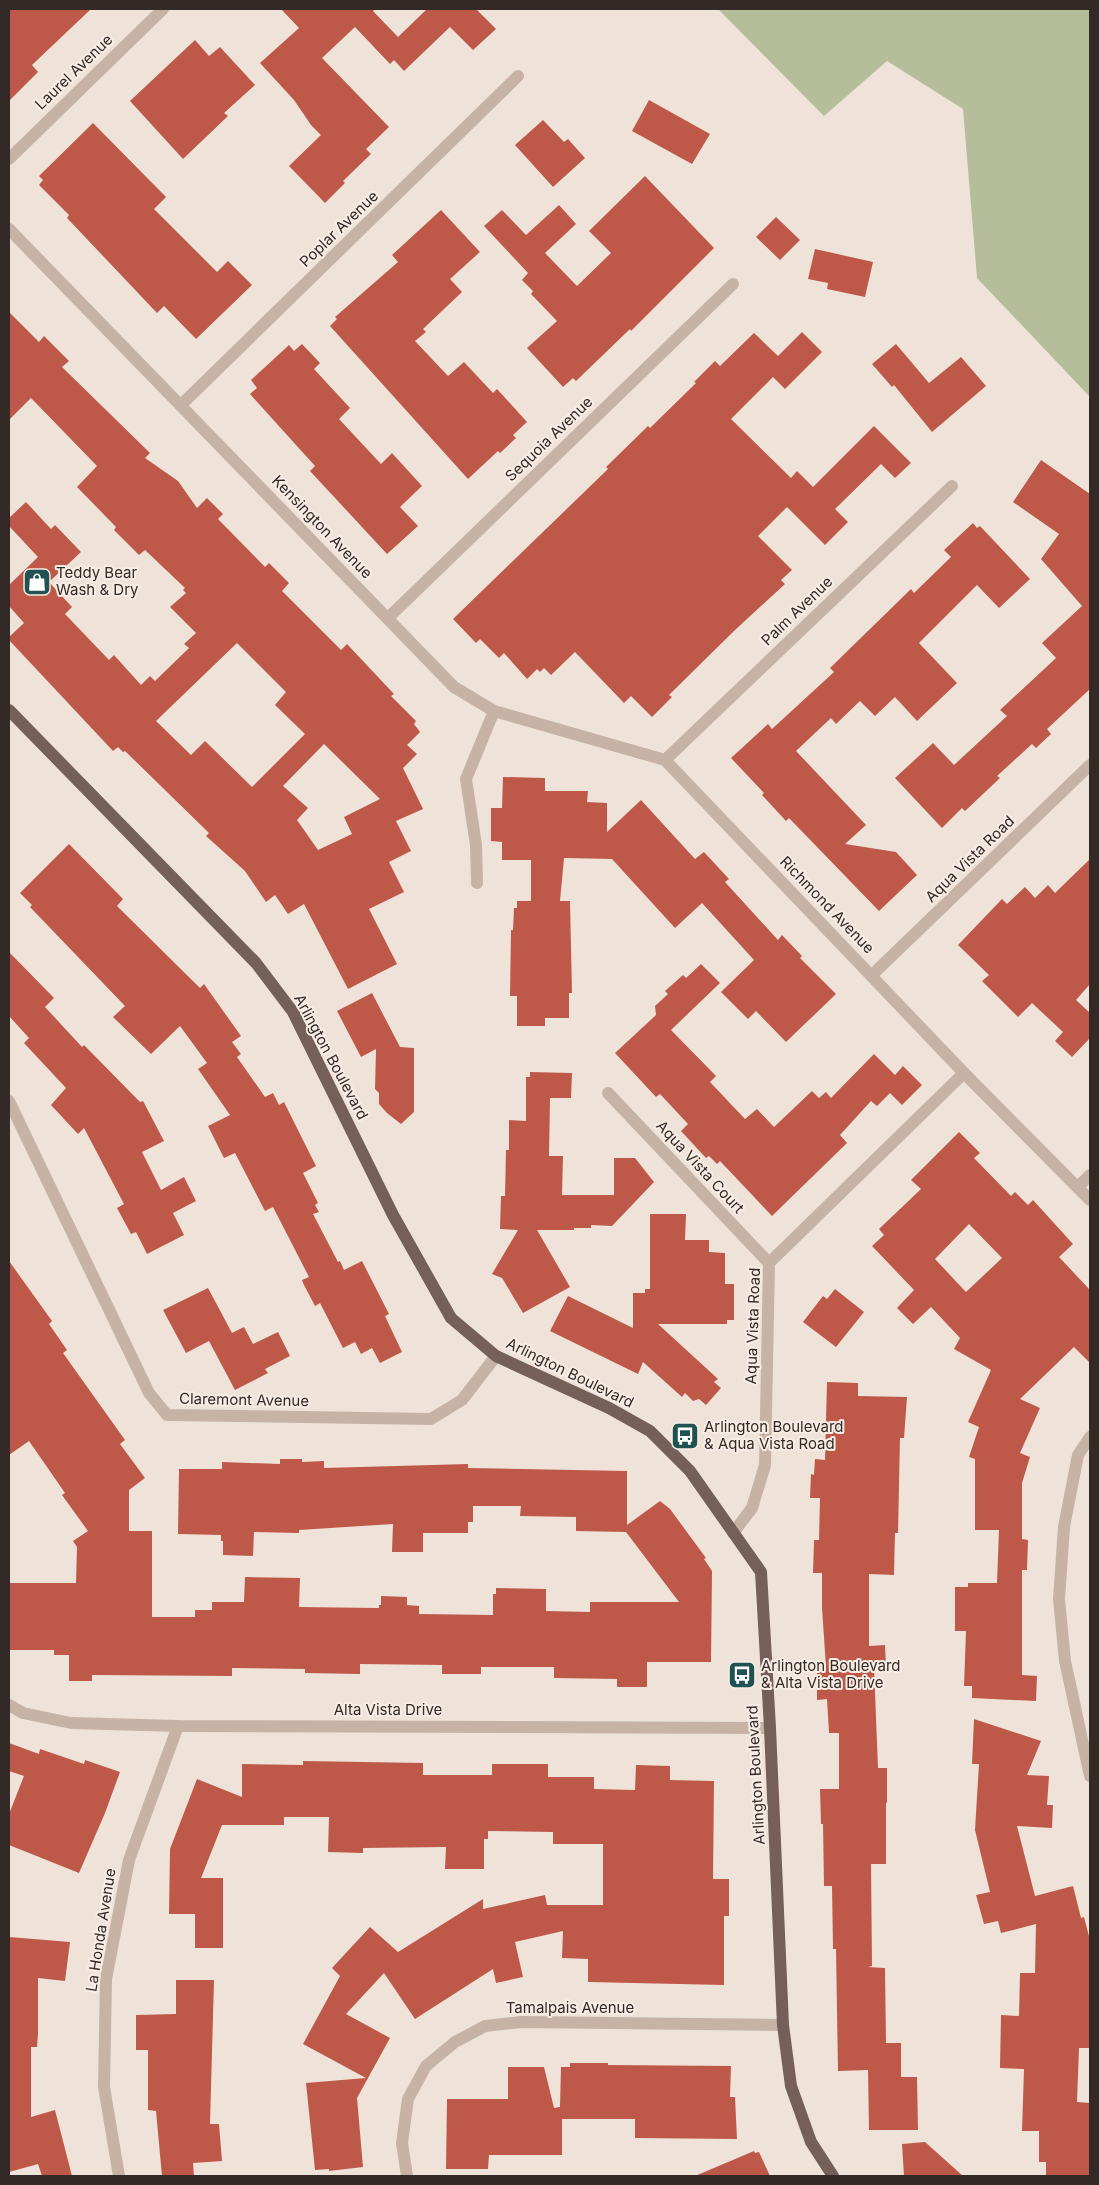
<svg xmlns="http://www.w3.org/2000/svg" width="1099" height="2185" font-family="Inter,sans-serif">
  <rect width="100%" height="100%" fill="#efe3d9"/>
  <polygon fill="#b5bd9b" points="718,9 1090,9 1090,397 977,278 963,109 887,61 824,116"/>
  <g fill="#be5949" fill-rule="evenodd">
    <polygon points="9,9 91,9 32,65 38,72 9,101"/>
    <polygon points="281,9 375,9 373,11 398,37 427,9 476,9 496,29 473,50 450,27 404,71 394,60 390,64 355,27 322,58 389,127 366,149 371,154 343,181 345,183 325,203 289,166 321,135 311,125 294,100 260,63 299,28"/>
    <polygon points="195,40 209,56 220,47 255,85 224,113 228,116 183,159 130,101"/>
    <polygon points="649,100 710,134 692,164 632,131"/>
    <polygon points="543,120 564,142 568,139 585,158 553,187 515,145"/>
    <polygon points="93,123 166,197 154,209 217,272 228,261 252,285 196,339 164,306 157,313 67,218 69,215 39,185 43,180 39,176"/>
    <polygon points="645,176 714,248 631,331 630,329 576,381 573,378 563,387 527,348 557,321 531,294 533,291 522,280 528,273 484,226 502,210 526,235 559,205 576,224 545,253 577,286 611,253 589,231"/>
    <polygon points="441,210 480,252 450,279 462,292 423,329 426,332 415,341 448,376 464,362 493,393 497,389 527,422 513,435 516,438 500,453 498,451 468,479 330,326 337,319 335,317 398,262 392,255"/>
    <polygon points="776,217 800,240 780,260 756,237"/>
    <polygon points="815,249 873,262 865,297 827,289 828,283 808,279"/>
    <path d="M9,312l30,30 5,-6 25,25 -7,6 88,86 -5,5 33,23 19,27 10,-10 16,16 -5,5 47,48 4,-4 20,20 -7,8 59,59 6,-6 47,50 -3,2 25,25 -2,3 6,8 -13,13 10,9 -14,14 20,41 -27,12 15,30 -22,11 15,30 -35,17 28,55 -49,25 -44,-85 -16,10 -13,-19 -9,7 -21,-31 -39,-35 3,-3 -84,-82 -2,1 -5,-5 -5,4 -104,-111v-3l15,-14 -15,-17v-21l29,-28 -29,-31v-8l17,-16 25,27 4,-4 26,27 -32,30 23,25 -7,7 44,46 5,-5 27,30 9,-9 5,5 34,-33 -5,-4 12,-11 -26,-26 16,-14 -3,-3 2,-2 -40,-38 -6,5 -25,-25 2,-3 -39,-40 20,-21 -66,-68 -22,22zM237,643l49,49 -11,13 30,29 -53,53 -47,-46 -14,14 -35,-34zM324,744l56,55 -36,18 8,17 -34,16 -21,-30 11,-12 -25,-22z"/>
    <polygon points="802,332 822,352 785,389 773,377 731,419 791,478 797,471 813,487 874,426 911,463 895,478 881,464 835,509 848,522 825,545 787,507 758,536 792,570 781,580 785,584 735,630 669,695 672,697 652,717 631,696 624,703 575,652 551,675 544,668 540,672 537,669 527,679 504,653 499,658 480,639 476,643 453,619 608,469 606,467 648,426 650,428 696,383 694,382 715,361 720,366 754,333 778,356"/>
    <polygon points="302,344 320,363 314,369 350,408 339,419 381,464 392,453 422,486 400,507 418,526 387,554 310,471 315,466 250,394 257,388 251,380 289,345 294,351"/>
    <polygon points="896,344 929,383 961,357 986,386 932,432 894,385 892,387 872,364"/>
    <polygon points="1041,460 1090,494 1090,689 1047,729 1051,734 1036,748 1032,744 997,776 1000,778 965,811 962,808 942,828 895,778 933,743 954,765 1007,716 1000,710 1056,658 1042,643 1082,606 1041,559 1059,534 1013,502"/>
    <polygon points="973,523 977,528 980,526 1030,579 999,608 977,585 919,643 957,683 917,721 895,697 875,716 860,701 836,724 831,718 796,751 866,825 845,844 896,852 917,875 879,911 789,818 786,821 762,795 764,793 731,758 768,724 772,729 834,672 830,668 911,589 914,593 951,557 944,550"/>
    <polygon points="503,777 545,778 545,791 588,791 587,802 607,803 607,832 641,800 695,859 704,852 729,879 725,882 778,940 782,935 802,956 800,958 836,994 786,1042 756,1011 748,1019 721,992 754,960 702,903 675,928 612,859 564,858 560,901 570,901 572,993 569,993 569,1018 545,1018 545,1026 517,1026 517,996 510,996 511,930 513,930 514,908 517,908 517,901 531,901 531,860 502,860 502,842 491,841 491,808 502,808"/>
    <polygon points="69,844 123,899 117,906 200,988 204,984 241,1036 232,1042 241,1054 237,1057 265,1097 273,1093 279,1105 284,1102 316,1166 303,1173 318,1203 315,1205 319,1212 313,1214 338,1262 340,1261 344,1270 362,1261 389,1314 385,1316 402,1352 380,1363 372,1348 361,1354 355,1342 343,1348 320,1303 315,1306 304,1285 302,1280 309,1277 273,1207 265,1211 235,1153 224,1158 208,1126 230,1115 198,1069 207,1063 180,1026 151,1054 113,1017 125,1006 30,907 32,905 20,893"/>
    <polygon points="1090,859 1090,984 1076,1000 1090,1013 1090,1038 1072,1057 1055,1041 1063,1032 1032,1003 1018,1017 982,981 989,975 958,945 1002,899 1007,904 1025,887 1035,898 1048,885 1055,893"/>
    <polygon points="9,952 54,998 45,1007 82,1047 84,1045 140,1102 143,1101 164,1141 142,1152 161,1190 184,1177 196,1201 173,1213 184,1235 147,1254 136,1232 131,1234 117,1208 124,1204 84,1128 78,1134 51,1105 66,1088 24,1043 29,1038 9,1016"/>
    <polygon points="701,964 720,983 671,1030 716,1076 710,1082 745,1119 757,1109 774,1127 812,1091 819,1098 826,1092 831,1098 874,1054 895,1075 903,1066 922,1085 902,1105 890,1093 877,1106 871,1101 840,1135 847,1143 772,1216 720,1161 717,1164 709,1156 706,1158 681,1131 688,1124 660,1094 656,1097 615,1053 656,1015 655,1006 668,994 665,991 683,975 686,978"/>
    <polygon points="372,993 400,1047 414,1048 414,1112 401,1124 387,1113 379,1104 379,1093 375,1089 376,1049 361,1057 337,1011"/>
    <polygon points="530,1072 572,1073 571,1098 550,1098 549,1156 563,1156 562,1195 614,1195 614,1158 635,1158 654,1182 612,1226 591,1225 591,1228 574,1228 574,1230 537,1230 570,1287 523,1313 502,1278 492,1274 518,1230 500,1229 501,1196 505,1196 506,1150 509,1150 509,1120 526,1121 526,1077 530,1077"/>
    <path d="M959,1132l21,21 -6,5 37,38 4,-4 13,13 5,-5 40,44 -14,13 31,33v73l-16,-16 -54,52 20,9 -20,45 10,4 -8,26v56l6,1 -1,30h-5v105l15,1 -1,25 -64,-3v-12h-8l2,-55h-11v-44h13v-4h29l2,-53h-24v-71l-6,-2 10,-30 -11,-5 23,-52 -37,-21 6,-11 -29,-31 -18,17 -16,-16 17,-18 -42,-44 12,-11 -5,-6 42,-40 -10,-9zM969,1224l33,34 -36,34 -31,-33z"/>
    <polygon points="650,1214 686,1214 685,1240 709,1240 709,1252 725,1253 725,1284 734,1284 734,1320 727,1320 727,1324 658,1324 718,1379 714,1382 721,1388 706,1405 699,1399 693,1401 685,1393 682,1397 643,1362 638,1374 550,1331 568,1296 633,1328 633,1293 645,1293 645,1289 650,1289"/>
    <polygon points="9,1261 52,1321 49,1324 67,1350 63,1353 125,1440 120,1444 145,1478 129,1490 129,1531 152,1531 152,1617 195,1617 195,1610 212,1610 212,1602 244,1602 245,1577 300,1578 299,1607 379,1608 379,1605 381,1605 381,1596 407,1597 407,1605 419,1606 419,1614 493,1615 493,1594 496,1594 496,1588 546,1589 546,1611 590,1612 590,1602 679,1602 626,1532 576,1531 576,1517 520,1516 521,1506 473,1506 473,1522 468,1522 468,1533 423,1533 423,1552 392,1552 393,1524 299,1530 299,1533 254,1532 253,1556 223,1555 223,1541 221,1541 221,1535 178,1534 179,1469 222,1469 222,1462 280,1464 280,1459 302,1459 302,1462 324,1461 324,1468 468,1464 468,1468 627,1471 627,1525 660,1501 670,1509 706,1558 704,1559 712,1571 711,1662 647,1662 647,1687 617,1687 617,1679 554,1678 554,1667 481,1667 481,1674 442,1674 442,1665 360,1664 360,1674 305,1673 305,1669 232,1668 232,1676 92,1675 92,1681 69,1681 69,1655 54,1655 54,1650 9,1650 9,1583 76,1583 77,1547 73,1541 88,1531 62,1495 65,1493 29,1441 9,1455"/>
    <polygon points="208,1288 232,1333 244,1327 253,1344 278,1332 290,1356 265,1369 268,1373 235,1390 209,1341 186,1353 163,1310"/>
    <polygon points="835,1289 864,1312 836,1347 803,1322 823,1296 827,1299"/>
    <polygon points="827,1382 858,1383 858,1396 907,1397 904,1438 900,1438 898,1533 895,1533 894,1575 869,1574 869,1646 885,1645 886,1667 874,1667 878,1768 887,1768 887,1803 886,1803 886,1864 871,1864 872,1966 868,1967 885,1968 886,2043 901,2043 901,2077 917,2077 918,2130 869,2130 868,2070 838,2071 836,1949 833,1949 832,1886 824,1886 823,1824 821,1824 820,1789 839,1789 839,1733 829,1733 827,1699 817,1700 817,1667 826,1667 822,1608 822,1573 813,1573 814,1540 819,1540 820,1498 810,1498 811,1474 814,1475 815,1459 825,1460"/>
    <polygon points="974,1719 1041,1741 1027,1775 1049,1776 1047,1805 1053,1805 1052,1828 1017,1826 1035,1896 1073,1886 1081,1918 1084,1917 1090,1940 1090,2048 1079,2048 1077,2102 1090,2103 1090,2176 1046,2176 1046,2162 1039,2162 1039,2131 1022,2131 1024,2069 1000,2068 1001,2015 1019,2016 1020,1973 1035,1973 1036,1924 1001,1933 998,1921 984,1924 976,1895 990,1892 975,1830 979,1764 972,1764"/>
    <polygon points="9,1743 39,1754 40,1749 84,1764 85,1760 120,1772 105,1813 79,1873 9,1845 9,1814 24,1776 9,1771"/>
    <polygon points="303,1761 423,1763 423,1775 492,1775 492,1764 548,1764 548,1777 594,1777 594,1789 635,1790 636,1765 670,1766 670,1780 714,1781 713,1879 729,1879 729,1916 724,1916 724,1985 588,1982 588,1959 562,1958 563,1931 515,1942 523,1977 496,1983 493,1969 415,2019 384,1973 346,2014 390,2038 357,2098 363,2167 329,2171 329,2169 315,2170 306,2083 366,2078 303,2044 340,1976 332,1968 370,1927 398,1952 483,1899 483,1909 545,1895 547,1905 603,1905 603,1844 553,1844 553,1832 488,1831 488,1839 484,1839 484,1869 445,1869 446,1847 363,1848 363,1853 328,1852 329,1817 284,1817 284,1825 222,1825 201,1878 223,1878 223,1948 195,1948 195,1914 169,1914 170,1849 197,1779 242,1797 242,1764 303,1765"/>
    <polygon points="9,1937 70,1942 65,1981 38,1978 38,2034 37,2047 31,2047 31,2117 55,2110 72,2176 42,2176 38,2164 9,2172"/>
    <polygon points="176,1980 214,1980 210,2124 219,2124 222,2161 193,2163 194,2176 162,2176 156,2111 148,2110 148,2050 136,2050 136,2015 176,2014"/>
    <polygon points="570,2063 608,2063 608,2065 731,2066 730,2097 735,2097 737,2139 635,2138 635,2119 562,2119 562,2155 489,2155 488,2169 446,2169 447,2099 508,2099 508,2067 544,2067 554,2108 560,2107 561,2067 570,2067"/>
    <polygon points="925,2142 963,2176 904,2176 902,2144"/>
    <polygon points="754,2151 755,2153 759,2152 770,2176 695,2176"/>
  </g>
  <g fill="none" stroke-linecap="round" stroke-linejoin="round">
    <g stroke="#c7b2a6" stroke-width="12">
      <polyline points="9,159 163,9"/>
      <polyline points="9,229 454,687 494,711 665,760 964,1073 1090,1200"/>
      <polyline points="181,405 518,76"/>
      <polyline points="388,618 733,284"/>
      <polyline points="665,760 952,486"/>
      <polyline points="477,883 476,845 466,779 494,711"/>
      <polyline points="872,975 1090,765"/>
      <polyline points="608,1093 769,1263"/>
      <polyline points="9,1101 149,1393 167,1415 431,1419 462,1400 496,1356"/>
      <polyline points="1078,1187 1090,1175"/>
      <polyline points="1090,1437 1078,1455 1064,1527 1059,1599 1065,1661 1090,1776"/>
      <polyline points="733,1533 752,1508 765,1465 769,1263 964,1073"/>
      <polyline points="9,1705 23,1713 71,1723 178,1726 770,1728"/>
      <polyline points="119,2176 104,2087 106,1979 129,1860 178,1726"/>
      <polyline points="407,2176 402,2143 408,2099 426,2066 455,2042 485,2026 521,2022 783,2025"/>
    </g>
    <polyline stroke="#745f59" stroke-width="12" points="9,710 256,963 293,1012 393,1215 451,1318 496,1356 609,1408 650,1431 690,1471 761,1572 770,1728 783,2025 791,2086 811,2142 833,2176"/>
  </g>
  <defs>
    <g id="shop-square" transform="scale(1.4375)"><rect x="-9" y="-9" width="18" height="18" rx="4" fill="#1f5250" stroke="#f8ede5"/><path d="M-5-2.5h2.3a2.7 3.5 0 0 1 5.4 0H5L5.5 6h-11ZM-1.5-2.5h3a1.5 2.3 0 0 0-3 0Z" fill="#fff"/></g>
    <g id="bus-square" transform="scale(1.4375)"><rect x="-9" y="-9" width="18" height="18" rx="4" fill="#1f5250" stroke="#f8ede5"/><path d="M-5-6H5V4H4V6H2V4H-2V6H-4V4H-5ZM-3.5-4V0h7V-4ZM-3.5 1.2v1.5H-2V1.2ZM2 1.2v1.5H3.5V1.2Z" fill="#fff"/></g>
  </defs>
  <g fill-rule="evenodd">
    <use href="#shop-square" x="37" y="582"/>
    <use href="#bus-square" x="685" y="1436"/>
    <use href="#bus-square" x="742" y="1675"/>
  </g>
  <g text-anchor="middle" stroke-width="4" stroke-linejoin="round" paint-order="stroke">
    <g font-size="15" fill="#332927" stroke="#f8ede5">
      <text transform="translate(74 72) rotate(-44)" y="5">Laurel Avenue</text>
      <text transform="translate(339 229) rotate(-44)" y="5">Poplar Avenue</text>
      <text transform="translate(549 439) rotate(-44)" y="5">Sequoia Avenue</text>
      <text transform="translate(322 527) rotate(46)" y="5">Kensington Avenue</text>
      <text transform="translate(797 611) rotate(-44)" y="5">Palm Avenue</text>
      <text transform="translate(970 859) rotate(-44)" y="5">Aqua Vista Road</text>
      <text transform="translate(827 905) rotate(46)" y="5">Richmond Avenue</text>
      <text transform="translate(331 1057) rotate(62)" y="5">Arlington Boulevard</text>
      <text transform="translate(700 1167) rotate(47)" y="5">Aqua Vista Court</text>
      <text transform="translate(753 1326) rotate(-88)" y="5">Aqua Vista Road</text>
      <text transform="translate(570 1373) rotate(26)" y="5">Arlington Boulevard</text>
      <text transform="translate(244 1400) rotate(1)" y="5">Claremont Avenue</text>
      <text x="388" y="1715">Alta Vista Drive</text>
      <text transform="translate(756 1775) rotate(-93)" y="5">Arlington Boulevard</text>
      <text transform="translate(101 1930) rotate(-81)" y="5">La Honda Avenue</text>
      <text x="570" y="2013">Tamalpais Avenue</text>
    </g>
    <g font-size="15" fill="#332927" stroke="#f8ede5" text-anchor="start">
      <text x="56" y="578">Teddy Bear<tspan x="56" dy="17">Wash &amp; Dry</tspan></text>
      <text x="704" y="1432">Arlington Boulevard<tspan x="704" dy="17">&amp; Aqua Vista Road</tspan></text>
      <text x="761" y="1671">Arlington Boulevard<tspan x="761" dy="17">&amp; Alta Vista Drive</tspan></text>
    </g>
  </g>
  <rect width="1099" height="2185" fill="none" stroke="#332927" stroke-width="20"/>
</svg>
